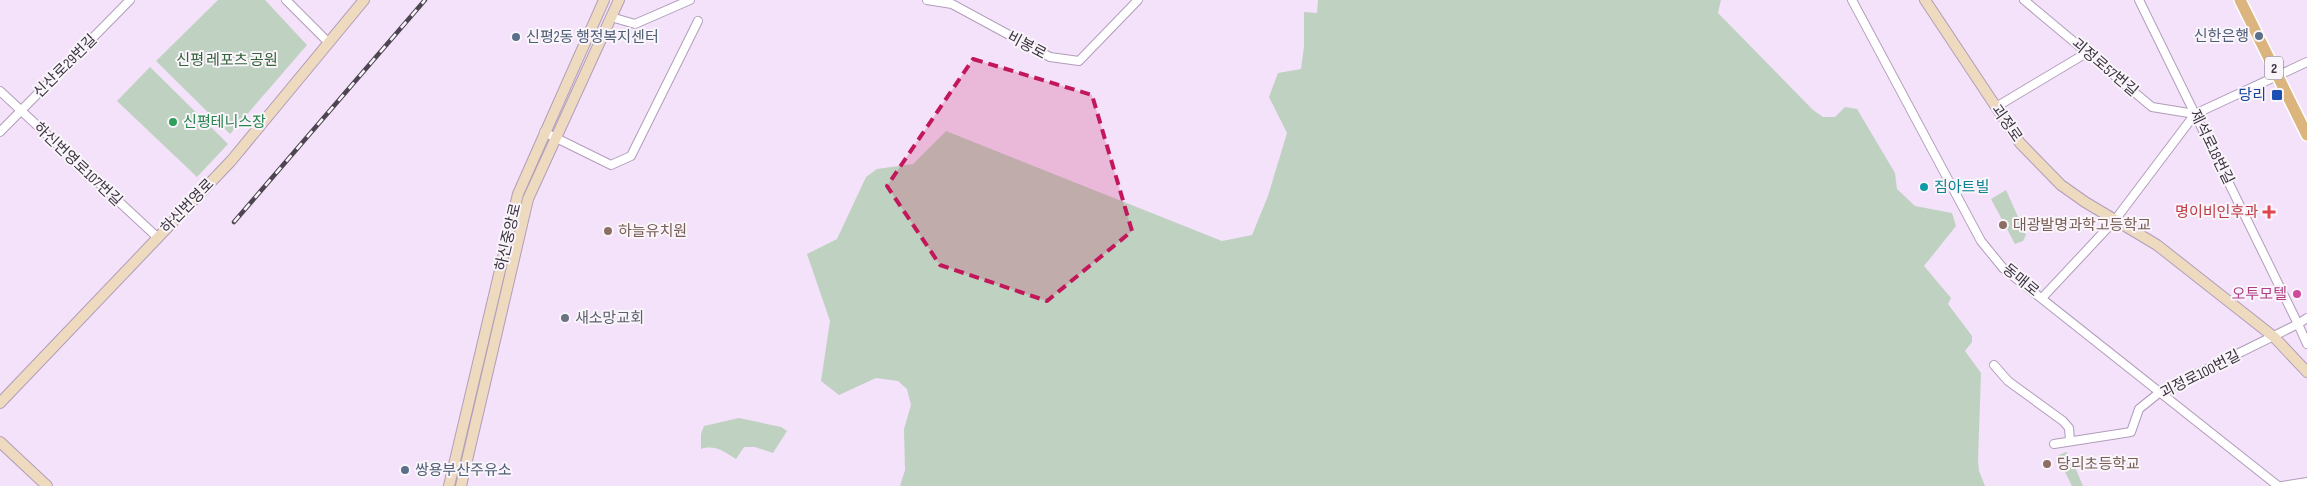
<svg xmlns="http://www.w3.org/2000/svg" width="2307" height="486" font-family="'Sofia Sans Condensed','Noto Sans KR',sans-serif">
  <rect width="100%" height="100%" fill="#f4e2fb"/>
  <g fill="#bfd1c0">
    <polygon points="218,0 265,0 307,45 230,134 156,61"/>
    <polygon points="1318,0 1721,0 1718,13 1813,110 1823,117 1835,117 1845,107 1857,109 1895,173 1897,189 1915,206 1952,213 1956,226 1924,266 1951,298 1948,304 1972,336 1972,342 1965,351 1981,373 1978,460 1979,471 1985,486 900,486 905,470 904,429 911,405 907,389 898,381 876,378 839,395 821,381 830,321 807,254 837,239 866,177 877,169 913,164 946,131 1222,241 1252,235 1268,196 1287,133 1269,97 1278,73 1301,69 1304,47 1304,12 1317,13"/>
    <polygon points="150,67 228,144 197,177 117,101"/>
    <polygon points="2006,190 2026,235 2023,241 2015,244 1991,199"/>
    <path d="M739,418l42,9 6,4 -14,22 -18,-6h-11l-8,12c-11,-7 -21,-15 -35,-10v-15l3,-8z"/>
    <polygon points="2066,452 2072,460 2083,486 2072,486 2057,456"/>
  </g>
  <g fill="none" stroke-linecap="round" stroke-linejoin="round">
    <g stroke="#b19dba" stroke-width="10">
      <g id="street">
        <polyline points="286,0 329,43"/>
        <polyline points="927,0 952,4 1050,57 1079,61 1138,0"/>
        <polyline points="1852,0 1981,241 2003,268 2278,486"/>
        <polyline points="2024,0 2152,107 2195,114"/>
        <polyline points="611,17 635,24 690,0"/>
        <polyline points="0,91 157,237"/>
        <polyline points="1996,107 2088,52"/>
        <polyline points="0,132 130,0"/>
        <polyline points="544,132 611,165 631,156 698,21"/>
        <polyline points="2042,298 2115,220 2195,114 2307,62"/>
        <polyline points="2307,318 2298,324 2307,344"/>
        <polyline points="1994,365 2008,381 2063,421 2069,428 2070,441"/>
        <polyline points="2054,444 2131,432 2139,409 2160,392 2298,324 2139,0"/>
        <polyline points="2282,486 2307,482"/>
      </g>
    </g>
    <g stroke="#b19dba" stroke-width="12">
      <g id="secondary">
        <polyline points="1925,0 2020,143 2061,185 2085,202 2157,245 2274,337 2307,372"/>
        <polyline points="0,403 231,161 364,0"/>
        <polyline points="0,442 47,486"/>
        <polyline points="449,486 518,194 604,0"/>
        <polyline points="461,486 528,199 619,0"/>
      </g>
    </g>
    <g stroke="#fff" stroke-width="14">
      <polyline id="primary" points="2240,0 2307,135"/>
    </g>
    <use href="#street" stroke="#fff" stroke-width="8"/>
    <use href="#secondary" stroke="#eedabe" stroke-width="10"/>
    <use href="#primary" stroke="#dcb57e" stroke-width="11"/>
    <g stroke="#4e4552" stroke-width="4.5">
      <polyline id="rail" points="234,222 425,0"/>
    </g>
    <use href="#rail" stroke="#f9f5fb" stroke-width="2.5" stroke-dasharray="8" stroke-linecap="butt"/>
  </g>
  <path fill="#c2185b" fill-opacity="0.2" stroke="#c2185b" stroke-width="4" stroke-dasharray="10 6" stroke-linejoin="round" d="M973,59l119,36 40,136 -85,70 -107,-36 -53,-79z"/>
  <g fill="#5c6f8a" stroke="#f9f5fb" stroke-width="2">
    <circle cx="2259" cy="36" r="5"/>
    <circle cx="516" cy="37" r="5"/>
    <circle cx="405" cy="470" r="5"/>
  </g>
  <rect fill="#1a4fb4" stroke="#f9f5fb" stroke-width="2" x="2271" y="89" width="12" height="12" rx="2.5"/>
  <circle fill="#2e9e5b" stroke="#f9f5fb" stroke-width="2" cx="173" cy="122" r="5"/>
  <circle fill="#0f9aa8" stroke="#f9f5fb" stroke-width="2" cx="1924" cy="187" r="5"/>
  <path fill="#e0444e" stroke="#f9f5fb" stroke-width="2" d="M2266.5 204.5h5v5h5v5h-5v5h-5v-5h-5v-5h5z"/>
  <g fill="#8d6e63" stroke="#f9f5fb" stroke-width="2">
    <circle cx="2003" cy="225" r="5"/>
    <circle cx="608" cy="231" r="5"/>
    <circle cx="2047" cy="464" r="5"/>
  </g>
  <circle fill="#d1479c" stroke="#f9f5fb" stroke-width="2" cx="2297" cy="294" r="5"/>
  <circle fill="#6b7280" stroke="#f9f5fb" stroke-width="2" cx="565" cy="318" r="5"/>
  <g text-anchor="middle" stroke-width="4" stroke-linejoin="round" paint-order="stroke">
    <rect fill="#f9f5fb" stroke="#746d77" stroke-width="1" x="2265" y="56.5" width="18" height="23" rx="4"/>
    <g font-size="14" font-weight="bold" fill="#3b333f">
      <text x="2274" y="73">2</text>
    </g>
    <g font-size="15" fill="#4e5e75" stroke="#f9f5fb" text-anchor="start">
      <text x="2249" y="41" text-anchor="end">신한은행</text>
      <text x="526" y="42">신평2동 행정복지센터</text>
      <text x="415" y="475">쌍용부산주유소</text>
    </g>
    <g font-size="15" fill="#3b333f" stroke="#f9f5fb">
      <text transform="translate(1027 45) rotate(28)" y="5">비봉로</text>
      <text transform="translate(65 66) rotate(-45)" y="5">신산로29번길</text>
      <text transform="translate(2105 67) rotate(40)" y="5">괴정로57번길</text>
      <text transform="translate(2007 123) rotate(55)" y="5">괴정로</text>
      <text transform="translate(2212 147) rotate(64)" y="5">제석로18번길</text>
      <text transform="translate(78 164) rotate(43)" y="5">하신번영로107번길</text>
      <text transform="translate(187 206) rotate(-46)" y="5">하신번영로</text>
      <text transform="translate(508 237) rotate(-77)" y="5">하신중앙로</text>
      <text transform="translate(2021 280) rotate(39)" y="5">동매로</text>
      <text transform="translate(2200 374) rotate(-27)" y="5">괴정로100번길</text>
    </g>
    <g font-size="15" fill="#36633c" stroke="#f9f5fb">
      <text x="227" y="65">신평 레포츠 공원</text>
    </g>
    <g font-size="15" fill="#164399" stroke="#f9f5fb" text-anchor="end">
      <text x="2266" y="100">당리</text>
    </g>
    <g font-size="15" fill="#27864d" stroke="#f9f5fb" text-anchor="start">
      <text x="183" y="127">신평테니스장</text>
    </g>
    <g font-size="15" fill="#0d838f" stroke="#f9f5fb" text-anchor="start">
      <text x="1934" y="192">짐아트빌</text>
    </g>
    <g font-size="15" fill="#be3a42" stroke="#f9f5fb" text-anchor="end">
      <text x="2258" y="217">명이비인후과</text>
    </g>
    <g font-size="15" fill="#785e54" stroke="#f9f5fb" text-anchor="start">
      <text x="2013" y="230">대광발명과학고등학교</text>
      <text x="618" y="236">하늘유치원</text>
      <text x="2057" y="469">당리초등학교</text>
    </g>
    <g font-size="15" fill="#b23c85" stroke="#f9f5fb" text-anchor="end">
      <text x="2287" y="299">오투모텔</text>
    </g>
    <g font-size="15" fill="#5b616d" stroke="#f9f5fb" text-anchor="start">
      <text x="575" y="323">새소망교회</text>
    </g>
  </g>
</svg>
